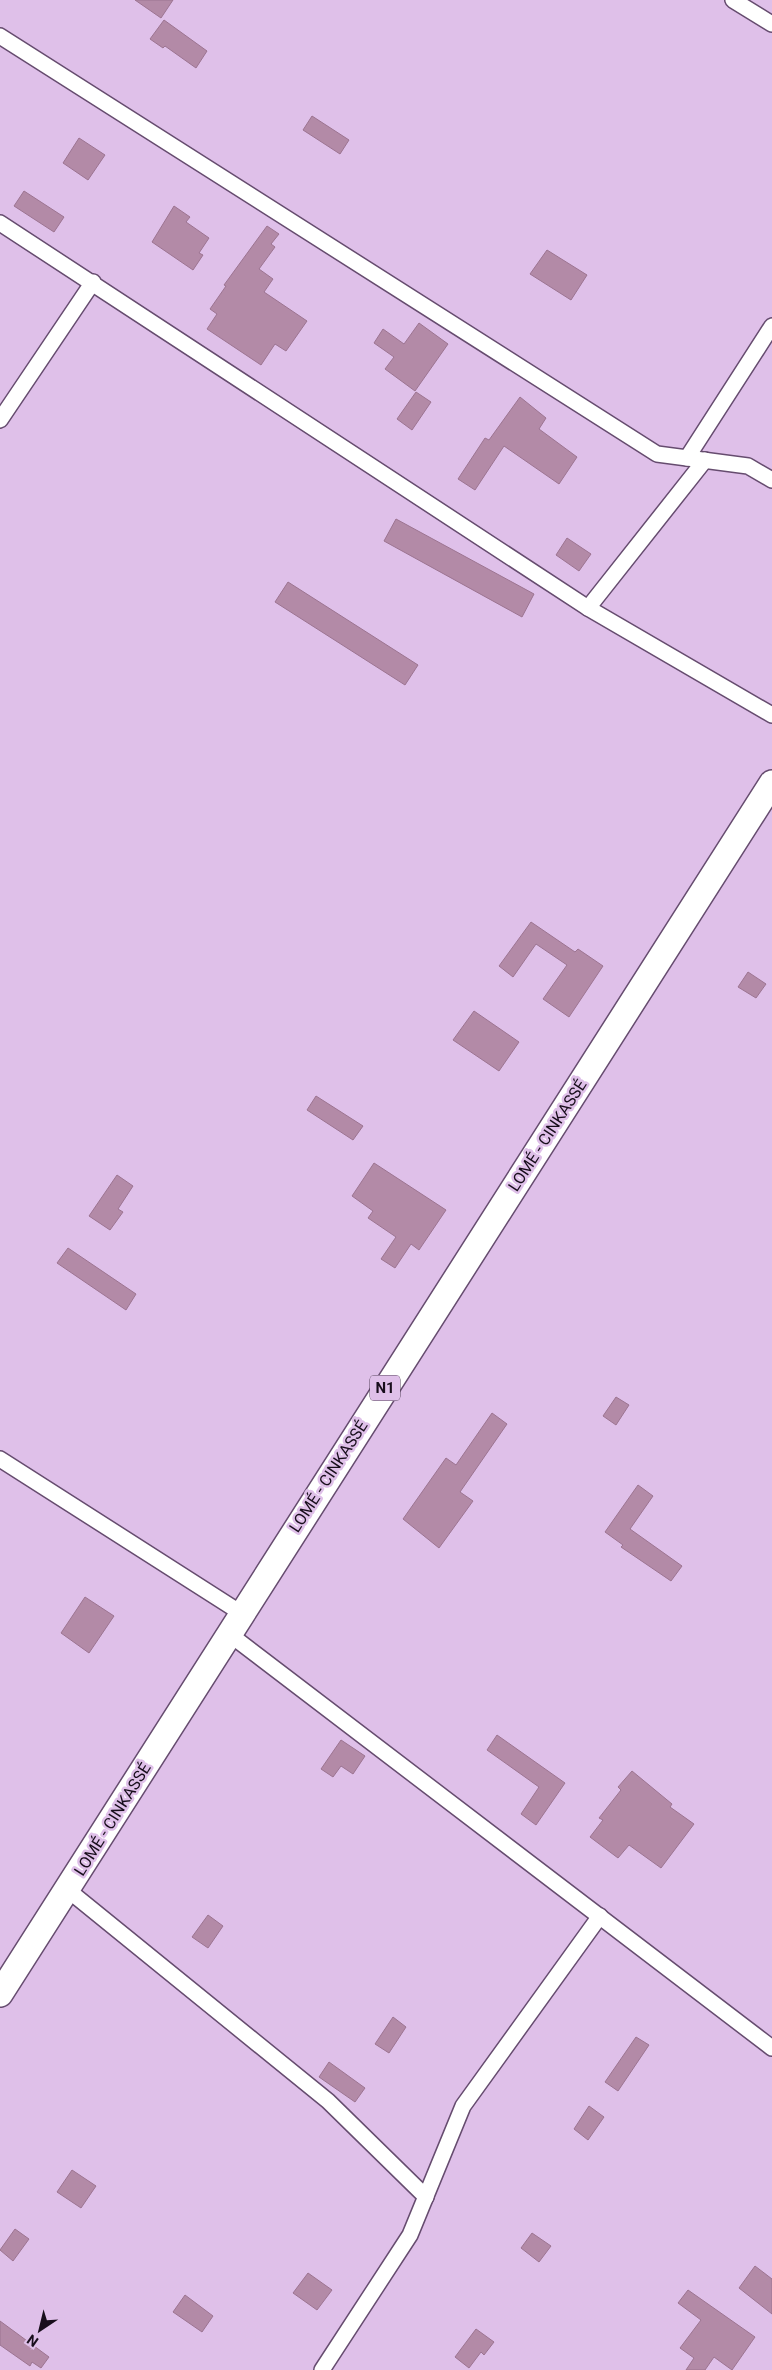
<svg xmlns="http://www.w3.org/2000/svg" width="772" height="2370" font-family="Roboto,sans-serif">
  <rect width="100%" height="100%" fill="#dfc0e9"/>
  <g fill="#b38aa7" stroke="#9c7491">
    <polygon points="135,0 173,0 161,18"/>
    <polygon points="164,20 207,51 196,68 165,46 163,48 150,39"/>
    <polygon points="312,116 349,140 340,154 303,130"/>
    <polygon points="79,138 105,155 88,180 63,163"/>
    <polygon points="24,191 64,217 54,232 14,206"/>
    <polygon points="174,206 190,217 186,222 209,238 199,253 203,255 193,270 152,242"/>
    <polygon points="267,226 279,234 271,244 275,247 259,269 273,279 264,292 307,321 286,351 275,344 261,365 207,329 217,314 210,309 226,286 224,285"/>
    <polygon points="547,250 587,275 571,300 530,274"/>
    <polygon points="419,323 448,344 415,391 385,369 394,357 374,343 383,329 404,344"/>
    <polygon points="416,392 431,402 412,430 397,419"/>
    <polygon points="520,397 546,418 539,429 577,457 559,484 504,446 475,490 458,479 485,438 489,440"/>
    <polygon points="396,519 534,594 522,617 384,541"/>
    <polygon points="567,538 591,554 579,571 556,555"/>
    <polygon points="288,582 418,665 405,685 275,602"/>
    <polygon points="531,922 575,952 578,949 603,966 569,1017 543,999 567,965 536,944 513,977 499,966"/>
    <polygon points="748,972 766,984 756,998 738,987"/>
    <polygon points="474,1011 519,1042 499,1071 453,1040"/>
    <polygon points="316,1096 363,1126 353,1140 307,1110"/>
    <polygon points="374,1163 446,1210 419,1250 411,1244 395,1268 381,1259 396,1237 368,1218 373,1211 352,1196"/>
    <polygon points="117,1175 133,1186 118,1209 123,1212 110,1230 89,1216"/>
    <polygon points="68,1248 136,1294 126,1310 57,1263"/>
    <polygon points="616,1397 629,1405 616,1425 603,1416"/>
    <polygon points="492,1413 507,1424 460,1492 473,1501 439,1548 403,1519 446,1458 456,1465"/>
    <polygon points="638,1485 653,1496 630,1529 682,1566 671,1581 621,1547 623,1545 605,1532"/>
    <polygon points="85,1597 114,1616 89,1653 61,1633"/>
    <polygon points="497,1735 565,1783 536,1825 521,1814 539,1787 487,1750"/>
    <polygon points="341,1740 365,1756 353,1774 341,1766 333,1777 321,1769"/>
    <polygon points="632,1771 672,1804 670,1807 694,1824 661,1868 629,1845 618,1858 590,1837 603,1820 599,1818 621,1790 618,1787"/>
    <polygon points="208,1915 223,1926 208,1948 192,1937"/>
    <polygon points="393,2017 406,2027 389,2053 375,2044"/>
    <polygon points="636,2037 649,2045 618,2091 605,2082"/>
    <polygon points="329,2062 365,2088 355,2102 319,2077"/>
    <polygon points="589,2106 604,2117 588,2140 574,2129"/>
    <polygon points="72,2170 96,2186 81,2208 57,2192"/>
    <polygon points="15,2229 29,2239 13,2261 0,2250"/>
    <polygon points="532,2233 551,2246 539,2262 521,2248"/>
    <polygon points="755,2266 772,2279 772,2314 739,2288"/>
    <polygon points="308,2273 332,2290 317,2310 293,2293"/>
    <polygon points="688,2290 755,2337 732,2370 714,2357 705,2370 686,2370 694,2358 680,2348 701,2320 678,2303"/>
    <polygon points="185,2295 213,2316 202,2332 173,2312"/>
    <polygon points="0,2321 49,2357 41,2368 32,2362 30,2366 0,2345"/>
    <polygon points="476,2329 494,2342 484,2355 481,2352 469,2368 455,2357"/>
  </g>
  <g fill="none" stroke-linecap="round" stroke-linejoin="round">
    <g stroke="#664c6f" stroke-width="18">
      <g id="minor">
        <polyline points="733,0 772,24"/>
        <polyline points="0,36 657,454 748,466 772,480"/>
        <polyline points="0,223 588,608 772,715"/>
        <polyline points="0,420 93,282"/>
        <polyline points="687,458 772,326"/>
        <polyline points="588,608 705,460"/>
        <polyline points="0,1459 241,1613"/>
        <polyline points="228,1633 772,2048"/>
        <polyline points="68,1890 328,2101 426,2197"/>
        <polyline points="322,2370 410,2235 463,2106 600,1916"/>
      </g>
    </g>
    <g stroke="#664c6f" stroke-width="28">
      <polyline id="trunk" points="0,1994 772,783"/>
    </g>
    <use href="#minor" stroke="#fff" stroke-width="15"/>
    <use href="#trunk" stroke="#fff" stroke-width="25"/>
  </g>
  <g text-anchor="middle" stroke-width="5" stroke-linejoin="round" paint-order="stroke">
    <rect fill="#dfc0e9" stroke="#54435a" stroke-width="1" x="370" y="1375.5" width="30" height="25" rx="4"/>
    <g font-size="15" font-weight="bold" fill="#180e1c">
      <text x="385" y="1393">N1</text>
    </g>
    <g font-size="16" fill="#180e1c" stroke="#dfc0e9">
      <text transform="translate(547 1135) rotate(-57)" y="6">LOMÉ - CINKASSÉ</text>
      <text transform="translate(328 1476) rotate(-57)" y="6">LOMÉ - CINKASSÉ</text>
      <text transform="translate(112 1819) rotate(-58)" y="6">LOMÉ - CINKASSÉ</text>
    </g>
  </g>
  <g transform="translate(40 2330) rotate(215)" stroke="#dfc0e9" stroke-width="4" paint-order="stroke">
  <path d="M0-4L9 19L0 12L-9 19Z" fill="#180e1c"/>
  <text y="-8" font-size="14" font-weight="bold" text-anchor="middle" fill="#180e1c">N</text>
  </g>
</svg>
